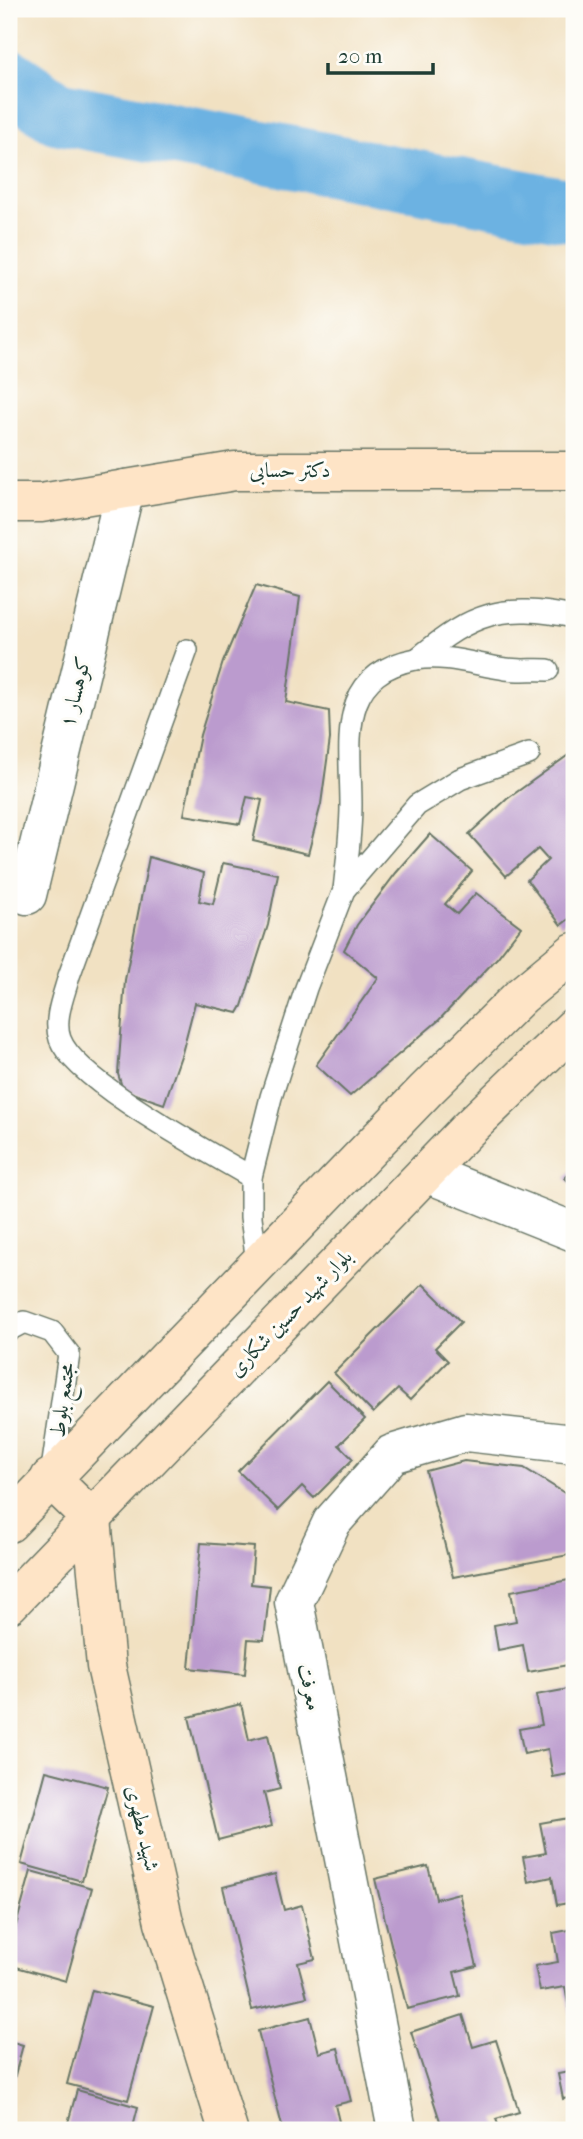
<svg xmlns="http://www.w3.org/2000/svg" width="583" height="2139" font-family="'IM FELL French Canon',Amiri,serif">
  <rect width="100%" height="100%" fill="#fdfcf7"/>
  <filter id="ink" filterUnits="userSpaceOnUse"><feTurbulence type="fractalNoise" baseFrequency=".0143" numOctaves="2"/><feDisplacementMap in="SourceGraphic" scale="14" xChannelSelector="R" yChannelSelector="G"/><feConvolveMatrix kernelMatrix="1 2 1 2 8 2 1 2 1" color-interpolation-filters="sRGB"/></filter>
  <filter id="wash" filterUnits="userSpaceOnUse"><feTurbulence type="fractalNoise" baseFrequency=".00686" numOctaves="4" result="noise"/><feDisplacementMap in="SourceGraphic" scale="28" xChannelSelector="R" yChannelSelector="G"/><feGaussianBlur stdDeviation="1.57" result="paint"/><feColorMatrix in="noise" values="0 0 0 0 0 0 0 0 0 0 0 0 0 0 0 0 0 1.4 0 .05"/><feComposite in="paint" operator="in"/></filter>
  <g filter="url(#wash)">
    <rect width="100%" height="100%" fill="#f1e1c2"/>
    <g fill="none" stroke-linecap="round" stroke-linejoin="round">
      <polyline stroke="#6cb2e2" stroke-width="63" points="9,80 58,113 574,211"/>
    </g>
    <g id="blocks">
      <g fill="#bb9bce">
        <polygon points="256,585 300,597 286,702 329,711 330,739 321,804 308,854 253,841 262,800 247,797 240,824 184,815 200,735 223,662"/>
        <polygon points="574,751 574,915 561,925 527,880 548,860 538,849 506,876 469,834 507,799"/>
        <polygon points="430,834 472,871 445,904 457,914 476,893 521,927 497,958 439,1020 350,1096 316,1065 378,978 344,950 357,925 396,873"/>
        <polygon points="149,857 204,873 199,901 213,904 223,863 278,874 268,925 242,1006 238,1013 195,1003 182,1053 164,1104 123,1090 118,1074 125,980"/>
        <polygon points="574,1169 574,1187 565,1178"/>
        <polygon points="423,1284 461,1322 435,1348 448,1361 410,1400 398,1389 373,1413 334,1373"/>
        <polygon points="327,1381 365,1419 339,1445 353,1459 314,1498 302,1486 278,1510 238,1471"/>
        <polygon points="464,1461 524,1468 566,1494 574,1502 574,1554 453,1577 426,1471"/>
        <polygon points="201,1543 254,1547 251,1584 270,1586 264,1640 248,1639 245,1674 189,1668"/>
        <polygon points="574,1579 574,1664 528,1672 523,1645 498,1650 494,1625 516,1621 511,1591"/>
        <polygon points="574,1688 574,1773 553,1777 548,1749 524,1754 519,1729 542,1725 536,1695"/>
        <polygon points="241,1704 249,1740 268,1735 280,1789 264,1793 272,1826 218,1840 189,1717"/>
        <polygon points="46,1771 108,1787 82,1881 21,1864"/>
        <polygon points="574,1817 574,1902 557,1905 552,1877 528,1882 523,1857 546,1853 540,1823"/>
        <polygon points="428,1866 436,1899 459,1893 477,1966 454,1972 460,1996 407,2009 375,1879"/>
        <polygon points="31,1871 92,1888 66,1981 9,1965 9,1951"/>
        <polygon points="275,1874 284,1910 302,1905 315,1959 298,1963 307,1997 252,2010 223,1887"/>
        <polygon points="574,1929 574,2013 570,2014 565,1987 540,1991 535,1966 558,1962 553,1933"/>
        <polygon points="92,1990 154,2006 128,2100 67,2084"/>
        <polygon points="463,2015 473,2047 496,2040 519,2112 496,2119 500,2130 443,2130 411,2032"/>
        <polygon points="310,2017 319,2053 338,2048 351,2101 335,2105 341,2130 283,2130 258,2031"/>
        <polygon points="9,2041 23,2045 10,2094 9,2094"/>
        <polygon points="574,2071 574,2097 563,2099 558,2074"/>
        <polygon points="77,2090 138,2107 132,2130 66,2130"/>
      </g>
    </g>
  </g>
  <g filter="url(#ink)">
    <use href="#blocks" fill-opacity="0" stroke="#687666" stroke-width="2"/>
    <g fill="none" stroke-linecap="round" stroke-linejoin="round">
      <g stroke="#687666" stroke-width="24">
        <g id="lane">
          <path d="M187,650l-118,326c-5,19 -16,43 -9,63 15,42 149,113 191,138"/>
          <path d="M417,659c56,-47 85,-56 157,-42"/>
          <path d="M344,890c3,-29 7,-57 7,-85 0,-63 -16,-131 65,-146 29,-5 61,6 90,10 14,2 28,0 42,1"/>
          <polyline points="257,1263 251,1217 251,1177 271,1097 306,988 344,890 417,805 460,779 529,754"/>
          <polyline points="9,1330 24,1322 52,1332 69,1354 51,1476"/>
        </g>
      </g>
      <g stroke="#687666" stroke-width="41">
        <g id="street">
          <polyline points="27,895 125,489"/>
          <polyline points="426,1173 574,1232"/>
          <polyline points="397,2130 294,1602 332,1522 392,1454 466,1432 574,1444"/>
        </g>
      </g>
      <g stroke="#687666" stroke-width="41">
        <g id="secondary">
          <polyline points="9,503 41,503 235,471 574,471"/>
          <polyline points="50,1478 92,1519 106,1666 164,1922 228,2130"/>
          <polyline points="9,1523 426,1090 522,995 574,952"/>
          <polyline points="9,1604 466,1131 574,1027"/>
        </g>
      </g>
      <use href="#lane" stroke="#fff" stroke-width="21"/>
      <use href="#street" stroke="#fff" stroke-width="38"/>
      <use href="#secondary" stroke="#fee4c6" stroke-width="38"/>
    </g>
  </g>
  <g text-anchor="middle" stroke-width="6" stroke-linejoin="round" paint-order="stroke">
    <g font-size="21" fill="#1f3d34" stroke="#fdfcf7">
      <text x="290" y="477">دکتر حسابی</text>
      <text transform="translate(75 692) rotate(-76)" y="7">کوهسار ۱</text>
      <text transform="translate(290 1313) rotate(-46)" y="7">بلوار شهید حسین شکاری</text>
      <text transform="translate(62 1400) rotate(-82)" y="7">مجتمع بلوط</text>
      <text transform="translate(310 1687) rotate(79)" y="7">معرفت</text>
      <text transform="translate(143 1828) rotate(77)" y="7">شهید مطهری</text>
    </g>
  </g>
  <rect width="583" height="2139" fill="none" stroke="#fdfcf7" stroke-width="35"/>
  <path d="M328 63v10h105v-10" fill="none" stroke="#1f3d34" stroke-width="3.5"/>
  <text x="338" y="63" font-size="21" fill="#1f3d34" stroke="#fdfcf7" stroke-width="5" paint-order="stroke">20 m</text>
</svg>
